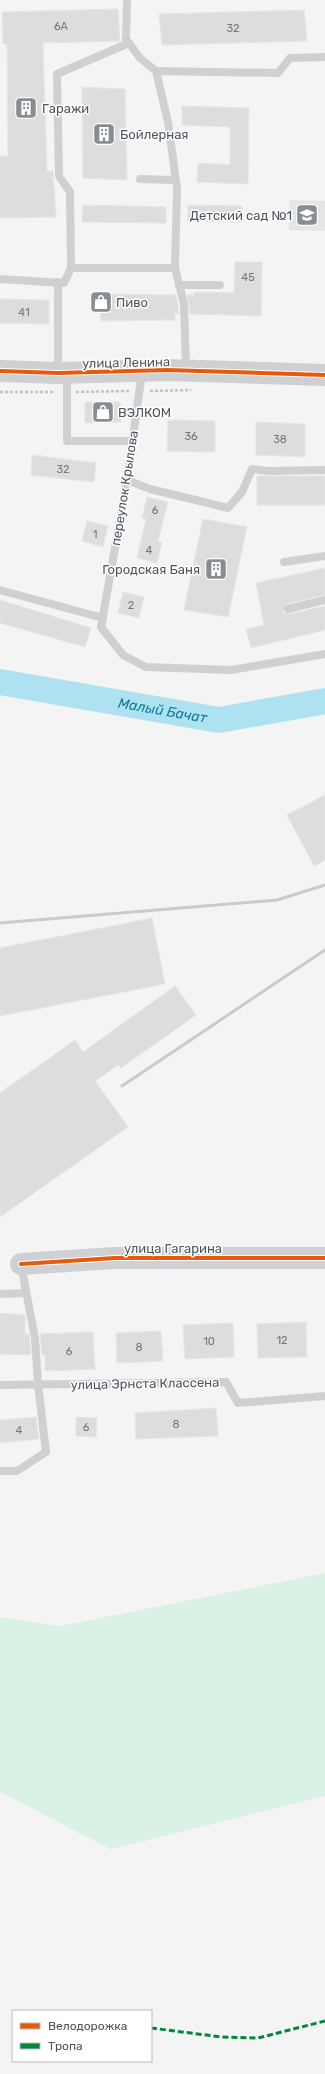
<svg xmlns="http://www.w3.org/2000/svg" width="325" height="2074" font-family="Rubik,sans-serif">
  <rect width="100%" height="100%" fill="#f4f4f4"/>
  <polygon fill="#e6e5e6" points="289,200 325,201 325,231 289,230"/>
  <polygon fill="#d9f2e3" points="325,1573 325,1796 111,1849 0,1792 0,1617 60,1626"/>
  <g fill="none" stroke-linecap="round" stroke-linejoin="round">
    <path stroke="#aee2f0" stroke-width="26" id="s1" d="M0,682l219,38 106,-19"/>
  </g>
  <g fill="#ddddde" stroke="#e5e6e7">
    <polygon points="118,9 120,41 43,43 47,171 53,171 56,217 0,218 0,156 8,156 7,44 3,44 2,12"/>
    <polygon points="304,10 307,41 162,45 159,14"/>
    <polygon points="82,87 125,89 127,180 83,178"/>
    <polygon points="182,106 249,108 248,184 197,182 198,163 230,165 230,127 182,125"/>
    <polygon points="83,205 166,207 166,223 82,222"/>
    <polygon points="188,205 242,206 242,222 188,221"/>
    <polygon points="235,262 262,262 261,316 190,314 187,295 194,295 194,292 234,293"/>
    <polygon points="100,294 176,295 179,314 175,313 175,320 101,321"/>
    <polygon points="0,299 49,300 49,324 0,323"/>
    <polygon points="85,402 120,402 121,422 85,423"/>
    <polygon points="168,420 215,421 215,452 167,451"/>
    <polygon points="256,422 305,424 305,457 256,455"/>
    <polygon points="32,455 96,463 94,482 31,475"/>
    <rect x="257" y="476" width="68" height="29"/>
    <polygon points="147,497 168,502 158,541 162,542 157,563 137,558 146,519 142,518"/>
    <polygon points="203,519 247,527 228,617 184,610"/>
    <polygon points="87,521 108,526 103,547 82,541"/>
    <polygon points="325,568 325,595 287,604 283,610 284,613 289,614 325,606 325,630 251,648 246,629 264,625 256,583"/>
    <polygon points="123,592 144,597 139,618 118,613"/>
    <polygon points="0,600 91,628 85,647 0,623"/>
    <polygon points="325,795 325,860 314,866 287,815"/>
    <polygon points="152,918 165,984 0,1016 0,948"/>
    <polygon points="175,986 196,1015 121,1068 118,1065 95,1081 128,1127 0,1217 0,1093 75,1040 83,1052"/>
    <polygon points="0,1313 25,1315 25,1334 29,1334 31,1355 0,1354"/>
    <polygon points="306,1322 307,1357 258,1358 257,1324"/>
    <polygon points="233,1323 234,1357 185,1359 183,1325"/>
    <polygon points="161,1331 163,1361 117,1363 116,1333"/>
    <polygon points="93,1332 95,1369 45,1371 45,1355 42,1355 40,1334"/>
    <polygon points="216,1408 218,1436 136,1439 135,1413"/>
    <polygon points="36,1417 39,1439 0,1443 0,1420"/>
    <polygon points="76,1417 97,1418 96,1437 76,1436"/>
  </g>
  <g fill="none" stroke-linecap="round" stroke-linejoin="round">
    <g stroke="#bcc7c4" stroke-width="2.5" stroke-dasharray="3 2" stroke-linecap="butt">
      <polyline points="150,391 191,390"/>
      <polyline points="0,392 53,392"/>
      <polyline points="76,392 129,391"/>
    </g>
    <g stroke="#ced0d2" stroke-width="8">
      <polyline points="127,0 126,39 140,58 156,71 168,122 177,188 175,268 184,304 186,370"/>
      <polyline points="156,71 278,73 290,58 325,57"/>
      <polyline points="140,179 175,180"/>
      <polyline points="71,268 70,192 59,176 57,74 129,43"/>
      <polyline points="0,279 64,283 71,268 175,268"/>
      <polyline points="179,285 220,285"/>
      <polyline points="58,372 58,282"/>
      <polyline points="142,372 127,480 101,627 123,655 146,667 231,670 325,654"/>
      <polyline points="67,373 67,441 132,441"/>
      <polyline points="127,480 150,489 228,508 242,492 252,469 269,471 325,470"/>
      <polyline points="284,562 325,556"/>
      <polyline points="0,590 103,618"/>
      <polyline points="288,609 325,600"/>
      <polyline points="0,1294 26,1293"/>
      <polyline points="0,1385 226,1382 238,1403 325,1396"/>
      <polyline points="0,1471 17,1471 46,1452 38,1384 35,1338 21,1265"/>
    </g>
    <g stroke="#ced0d4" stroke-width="22">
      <polyline points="0,371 58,373 167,370 325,375"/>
      <polyline points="21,1264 115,1258 325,1258"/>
    </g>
    <g stroke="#c9cacc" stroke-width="3">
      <polyline points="0,923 277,900 325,885"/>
      <polyline points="122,1086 325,950"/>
    </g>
    <polyline stroke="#00873e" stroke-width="3" stroke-dasharray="6 3" stroke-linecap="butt" points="151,2028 222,2037 258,2038 325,2021"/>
    <g stroke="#fff" stroke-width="6">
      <g id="cycleway">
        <polyline points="0,371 58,373 167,370 325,375"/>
        <polyline points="21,1264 115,1258 325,1258"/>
      </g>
    </g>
    <use href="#cycleway" stroke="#e8590c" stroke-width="4"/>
  </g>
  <defs>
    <g id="building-square" transform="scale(1.15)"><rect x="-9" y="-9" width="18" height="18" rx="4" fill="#868d94" stroke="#fff"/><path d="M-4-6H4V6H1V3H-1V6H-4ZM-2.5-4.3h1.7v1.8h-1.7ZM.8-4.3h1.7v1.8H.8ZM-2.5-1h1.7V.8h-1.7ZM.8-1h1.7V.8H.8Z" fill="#fff"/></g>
    <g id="school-square" transform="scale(1.15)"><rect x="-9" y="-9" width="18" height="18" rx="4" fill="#868d94" stroke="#fff"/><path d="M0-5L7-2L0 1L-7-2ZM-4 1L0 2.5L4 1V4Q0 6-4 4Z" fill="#fff"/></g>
    <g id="shop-square" transform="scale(1.15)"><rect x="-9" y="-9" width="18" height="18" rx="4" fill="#868d94" stroke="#fff"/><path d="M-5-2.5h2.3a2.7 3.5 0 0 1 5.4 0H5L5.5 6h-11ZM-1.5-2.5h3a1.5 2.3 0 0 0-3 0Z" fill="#fff"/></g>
  </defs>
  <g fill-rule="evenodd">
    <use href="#building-square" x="26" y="108"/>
    <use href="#building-square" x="104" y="134"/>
    <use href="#school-square" x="307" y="215"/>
    <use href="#shop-square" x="101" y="302"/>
    <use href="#shop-square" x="103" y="412"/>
    <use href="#building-square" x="216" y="569"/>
  </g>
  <g text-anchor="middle" stroke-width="3" stroke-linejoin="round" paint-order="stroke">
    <g font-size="11" fill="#707881">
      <text x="61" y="30">6А</text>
      <text x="233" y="32">32</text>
      <text x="248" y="281">45</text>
      <text x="24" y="316">41</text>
      <text x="191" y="440">36</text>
      <text x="280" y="443">38</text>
      <text x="63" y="473">32</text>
      <text x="155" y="514">6</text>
      <text x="95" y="538">1</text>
      <text x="149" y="554">4</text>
      <text x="131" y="609">2</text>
      <text x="282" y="1344">12</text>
      <text x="209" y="1345">10</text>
      <text x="139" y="1351">8</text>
      <text x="69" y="1355">6</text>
      <text x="176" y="1428">8</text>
      <text x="86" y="1431">6</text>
      <text x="19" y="1434">4</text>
    </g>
    <g font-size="13" fill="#4a5661" stroke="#fff" text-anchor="start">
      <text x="42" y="113">Гаражи</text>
      <text x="120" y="139">Бойлерная</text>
      <text x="292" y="220" text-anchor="end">Детский сад №1</text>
      <text x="116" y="307">Пиво</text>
      <text x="118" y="417">ВЭЛКОМ</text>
      <text x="200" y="574" text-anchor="end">Городская Баня</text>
    </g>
    <g font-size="13" fill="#4a5661" stroke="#fff">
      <text transform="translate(126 362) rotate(-1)" y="5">улица Ленина</text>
      <text transform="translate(124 488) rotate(-81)" y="5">переулок Крылова</text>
      <text x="173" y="1253">улица Гагарина</text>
      <text transform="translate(145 1383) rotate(-1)" y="5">улица Эрнста Классена</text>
    </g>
    <g font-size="14" font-style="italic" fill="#0c7c9b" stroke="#fff">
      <text dy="5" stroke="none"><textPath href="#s1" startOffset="165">Малый Бачат</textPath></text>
    </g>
  </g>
  <rect x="12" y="2010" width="140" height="52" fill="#ffffff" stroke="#b7bbc0"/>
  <rect x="20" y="2023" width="20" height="6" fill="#e8590c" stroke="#b7bbc0"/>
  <text x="48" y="2030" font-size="12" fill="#4a5661">Велодорожка</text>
  <rect x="20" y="2043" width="20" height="6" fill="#00873e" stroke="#b7bbc0"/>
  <text x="48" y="2050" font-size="12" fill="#4a5661">Тропа</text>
</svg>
